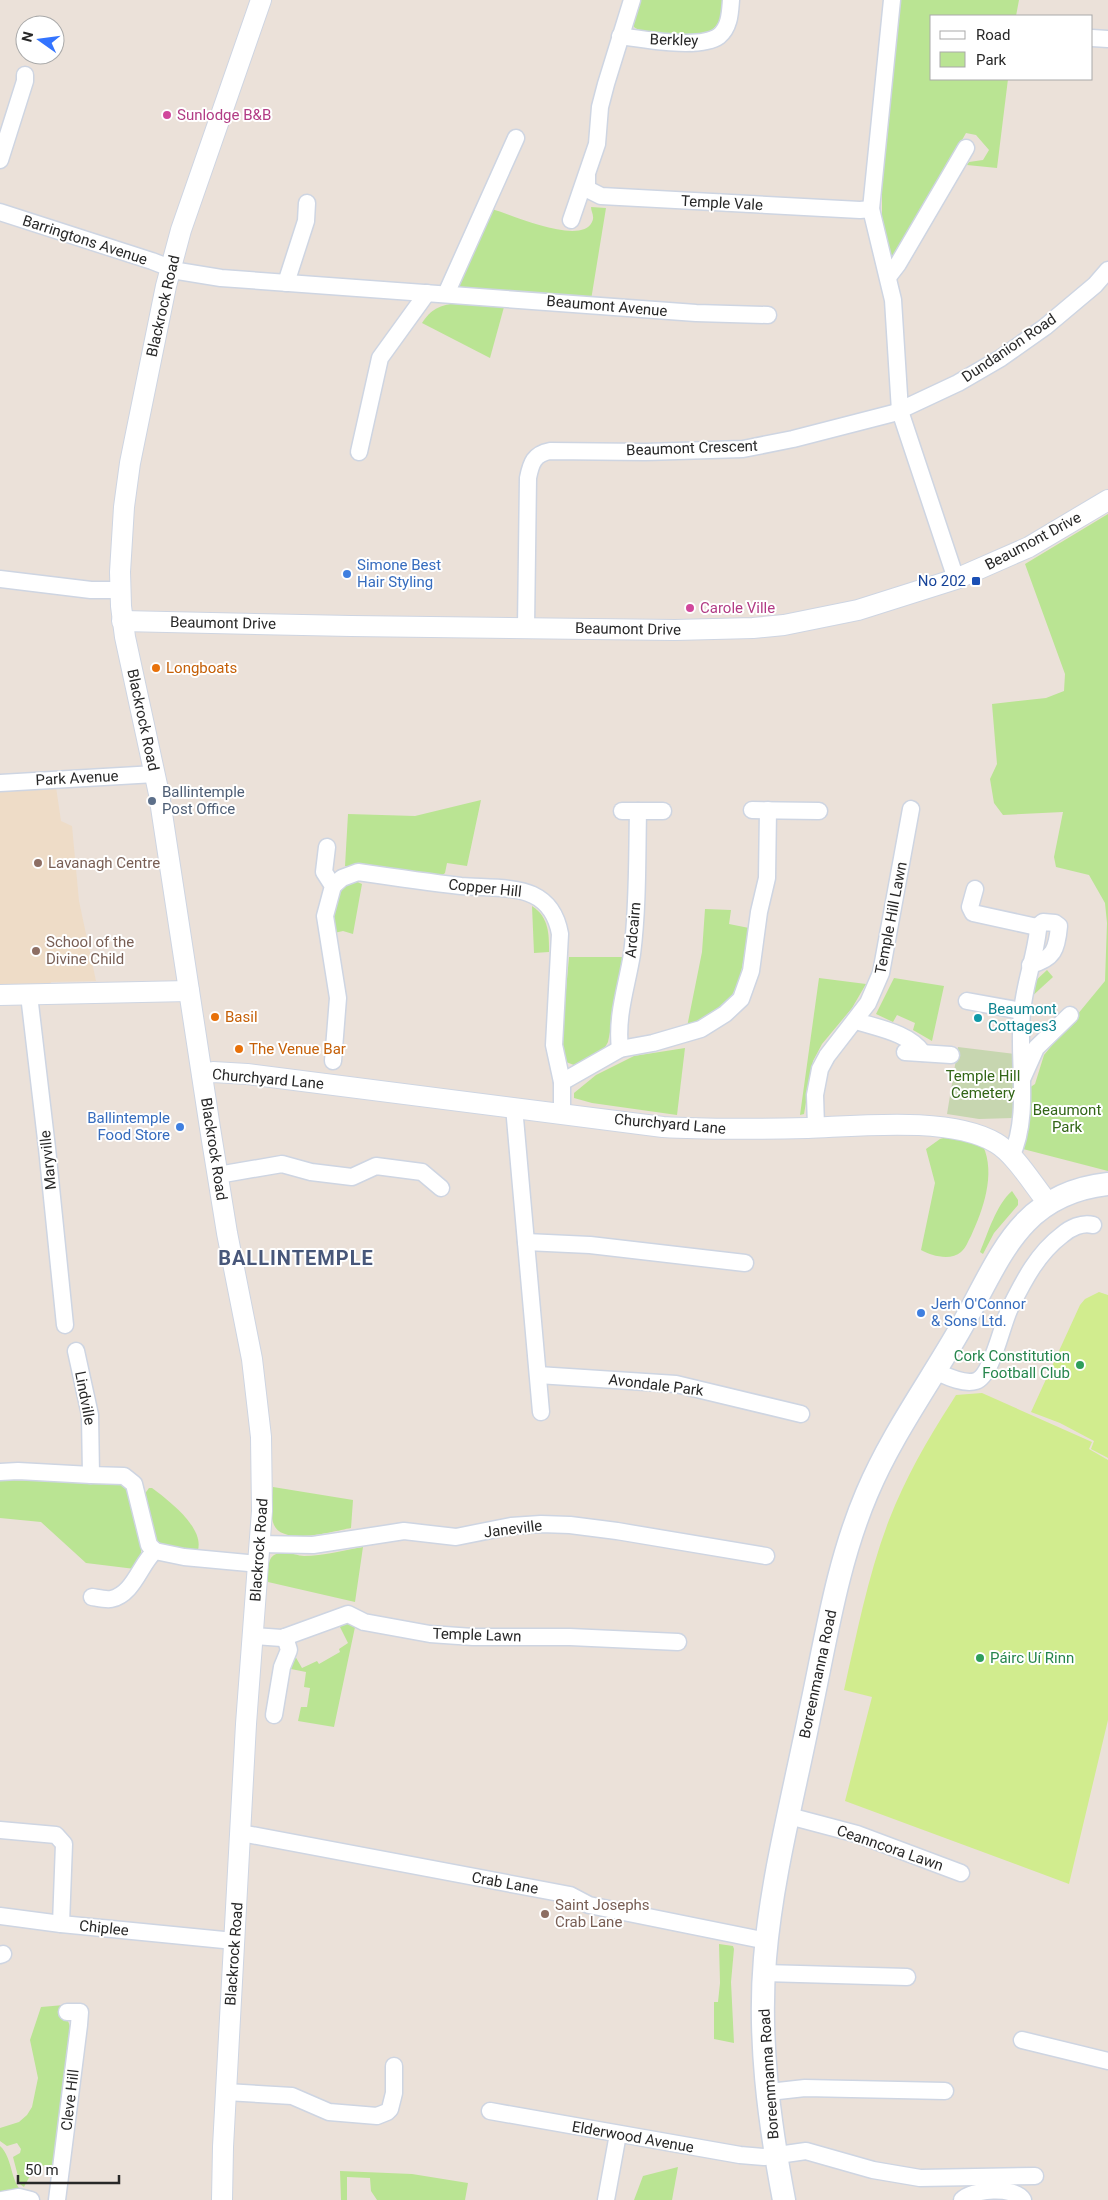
<svg xmlns="http://www.w3.org/2000/svg" width="1108" height="2200" font-family="Roboto,sans-serif">
  <rect width="100%" height="100%" fill="#ebe1d9"/>
  <polygon fill="#eedcc7" points="56,787 61,821 72,826 79,901 96,981 51,982 51,986 0,986 0,792"/>
  <g fill="#bae493">
    <path d="M640,0h84c-1,10 -2,21 -11,29 -12,10 -67,8 -79,-2l-2,-6z"/>
    <polygon points="898,0 1019,0 1016,16 932,16 932,79 1008,79 997,168 967,165 969,162 983,160 989,150 976,135 966,133 900,250 895,256 889,254 882,226 882,180"/>
    <path d="M591,207l15,1 -15,92 -133,-11v-3l34,-77c20,6 89,37 100,13 3,-6 -1,-10 -1,-15z"/>
    <path d="M457,303l47,4 -14,51 -68,-35c9,-14 18,-18 35,-20z"/>
    <polygon points="1108,514 1108,1171 1023,1149 1026,1090 1035,1084 1044,1055 1105,981 1107,923 1105,903 1089,875 1056,867 1054,857 1063,812 1003,815 994,803 990,779 997,764 992,704 1046,698 1064,691 1065,674 1025,564"/>
    <polygon points="481,800 467,866 447,863 445,873 441,876 345,866 348,814 415,816"/>
    <path d="M355,881l7,3 -9,50 -10,-3 -9,2c-3,-19 0,-44 21,-52z"/>
    <path d="M532,906c17,11 17,28 17,46l-15,1z"/>
    <path d="M705,909l26,1 -2,14 20,4c-11,57 -4,72 -62,99l15,-75z"/>
    <polygon points="569,957 625,957 608,1042 604,1049 584,1063 574,1065 566,1062 561,1045"/>
    <polygon points="1047,970 1053,977 1029,999 1032,984"/>
    <polygon points="819,978 866,984 852,1008 822,1044 813,1061 804,1114 800,1115"/>
    <polygon points="894,978 944,986 932,1041 913,1030 915,1023 897,1015 893,1022 876,1014"/>
    <polygon points="685,1048 677,1115 592,1103 574,1098 574,1093 596,1075 634,1056"/>
    <path d="M947,1137l36,9c13,28 0,64 -12,90 -3,5 -5,12 -10,16 -10,9 -30,4 -40,-2l14,-67 -9,-34 14,-10z"/>
    <path d="M1012,1191l6,9v5l-24,28 -11,21 -3,-2c8,-19 16,-47 32,-61z"/>
    <polygon points="0,1480 121,1483 126,1486 131,1494 141,1546 141,1555 135,1569 86,1563 41,1522 0,1518"/>
    <path d="M273,1487l80,13 -2,28c-17,3 -68,18 -77,-3 -5,-11 -2,-25 -1,-38z"/>
    <path d="M149,1488h3c16,12 52,39 46,62l-4,2 -37,-9 -16,-44z"/>
    <path d="M363,1547l-8,55 -87,-20c0,-6 -1,-18 3,-24 9,-11 24,-2 33,-2 19,0 40,-6 59,-9z"/>
    <polygon points="344,1622 355,1627 334,1727 298,1721 301,1707 307,1707 310,1688 304,1687 306,1672 286,1668 295,1656 302,1668 317,1661 319,1664 340,1652 339,1649 348,1643 338,1623"/>
    <polygon points="719,1944 733,1946 734,1949 731,1982 734,2043 714,2039 714,2002 718,2002 720,1983"/>
    <path d="M64,2005l-1,12 5,4 4,11 -16,134c-22,-4 -24,7 -32,21l-4,-3 -7,-27 7,-4 1,-4 -4,-6 -10,3 -7,-5v-13l19,-6 8,-7 5,-8 6,-29 -8,-38 11,-33z"/>
    <path d="M0,2146c13,12 10,35 22,45l-22,2z"/>
    <polygon points="678,2167 672,2200 634,2200 643,2176"/>
    <polygon points="340,2171 412,2174 468,2183 465,2200 377,2200 371,2191 370,2178 347,2177 347,2200 341,2200"/>
  </g>
  <polygon fill="#c7d6b0" points="958,1047 1015,1054 1013,1118 979,1119 947,1114"/>
  <g fill="#d1ec8e">
    <polygon points="1099,1292 1108,1295 1108,1458 1091,1449 1094,1441 1060,1423 1031,1412 1080,1305 1085,1299"/>
    <path d="M982,1393l110,49 -3,7 19,11v260l-39,164 -224,-83 27,-104 -28,-7c13,-57 24,-115 45,-170 16,-41 38,-80 62,-117l5,-8z"/>
  </g>
  <g fill="none" stroke-linecap="round" stroke-linejoin="round">
    <g stroke="#ced5e2" stroke-width="19">
      <g id="minor">
        <path d="M620,36c23,3 80,14 99,0 11,-9 11,-24 12,-36"/>
        <polyline points="1092,38 1108,39"/>
        <polyline points="0,160 25,81 25,75"/>
        <polyline points="587,176 587,189 601,196 860,210 871,209 893,300 900,411 956,579"/>
        <polyline points="871,209 892,0"/>
        <polyline points="0,212 152,261 178,271 221,278 696,313 768,315"/>
        <polyline points="571,220 597,144 600,107 606,84 632,0"/>
        <polyline points="888,277 898,264 966,148"/>
        <polyline points="286,283 306,221 307,203"/>
        <polyline points="446,294 516,138"/>
        <polyline points="359,452 380,358 427,293"/>
        <polyline points="0,579 91,590 120,590"/>
        <path d="M526,627l2,-149c3,-15 6,-24 22,-27l95,1 98,-3 50,-10 101,-26 64,-30 43,-25 44,-31 50,-42 13,-15"/>
        <polyline points="0,783 155,774"/>
        <polyline points="752,810 819,811"/>
        <polyline points="622,811 663,811"/>
        <polyline points="327,847 324,872 333,886 325,916 338,998 333,1061"/>
        <path d="M333,886l9,-8 16,-6c34,5 69,10 103,14 21,2 54,0 72,9 17,8 24,22 27,39l-6,111 8,37v31"/>
        <path d="M975,889l-5,18 3,6 64,14 1,3c-3,28 -14,55 -16,83 -5,46 9,102 -11,144"/>
        <path d="M1030,965c24,-6 27,-16 29,-39l-4,-3 -12,-1 -6,5"/>
        <polyline points="29,995 47,1148 65,1325"/>
        <polyline points="967,1001 1022,1011"/>
        <path d="M856,1021c22,7 53,12 67,32"/>
        <path d="M620,1049c-4,-34 7,-63 12,-95 6,-47 5,-96 6,-143"/>
        <polyline points="905,1052 951,1055"/>
        <polyline points="1023,1077 1036,1048 1070,1015"/>
        <polyline points="562,1082 620,1049 653,1043 701,1029 725,1014 741,999 751,971 759,912 767,878 768,810"/>
        <polyline points="514,1107 541,1412"/>
        <polyline points="816,1127 815,1095 820,1069 827,1056 868,1003 881,973 911,809"/>
        <polyline points="218,1175 282,1164 311,1172 352,1177 376,1166 422,1172 441,1188"/>
        <polyline points="526,1242 590,1245 745,1263"/>
        <polyline points="76,1351 90,1415 91,1475 124,1476 134,1484 149,1545 155,1551"/>
        <path d="M935,1371c11,5 29,14 41,10 17,-6 26,-59 35,-75 13,-26 27,-53 51,-71 8,-7 20,-13 31,-10"/>
        <polyline points="538,1375 676,1384 801,1414"/>
        <polyline points="0,1472 18,1471 91,1475"/>
        <polyline points="259,1544 313,1545 404,1531 456,1537 511,1526 541,1524 570,1525 617,1531 766,1556"/>
        <path d="M92,1597c6,1 14,3 19,2 23,-5 29,-35 44,-48l29,6 74,7"/>
        <polyline points="253,1636 282,1638 348,1614 364,1622 430,1634 473,1637 570,1637 678,1642"/>
        <polyline points="274,1715 282,1667 289,1650 285,1637"/>
        <polyline points="789,1816 857,1834 961,1873"/>
        <polyline points="0,1830 56,1835 64,1844 61,1924 234,1941"/>
        <polyline points="241,1833 570,1895 589,1905 767,1941"/>
        <polyline points="0,1916 61,1924"/>
        <polyline points="0,1955 3,1954"/>
        <polyline points="764,1973 907,1977"/>
        <polyline points="1022,2040 1108,2061"/>
        <polyline points="226,2092 292,2096 329,2112 377,2116 387,2112 390,2109 394,2093 394,2066"/>
        <polyline points="769,2092 805,2088 945,2091"/>
        <polyline points="490,2111 740,2155 764,2157 806,2151 873,2170 920,2178 1035,2176"/>
        <polyline points="2,2200 19,2197 31,2200"/>
        <polyline points="57,2200 79,2025 80,2012 67,2012"/>
        <polyline points="606,2200 618,2134"/>
        <path d="M962,2200c10,-11 53,-14 61,0"/>
      </g>
    </g>
    <g stroke="#ced5e2" stroke-width="22">
      <g id="tertiary">
        <polyline points="122,621 351,626 675,630 753,628 784,625 858,610 956,579 1029,547 1108,500"/>
        <polyline points="0,995 189,991"/>
        <path d="M202,1074l11,-2 34,2 416,53c48,3 96,2 145,1 51,-2 143,-12 188,15 19,11 38,43 52,60"/>
        <polyline points="222,2200 223,2147 246,1724 262,1511 261,1437 252,1359 227,1233 210,1128 159,794 125,637 121,606 120,572 124,507 130,463 166,286 181,230 261,0"/>
      </g>
    </g>
    <g stroke="#ced5e2" stroke-width="25">
      <path id="secondary" d="M784,2200c-15,-79 -26,-162 -19,-242 7,-83 29,-164 45,-245 16,-74 27,-150 57,-220 24,-57 61,-108 92,-162 40,-68 57,-137 149,-147"/>
    </g>
    <use href="#minor" stroke="#fff" stroke-width="16"/>
    <use href="#tertiary" stroke="#fff" stroke-width="20"/>
    <use href="#secondary" stroke="#fff" stroke-width="22"/>
  </g>
  <g fill="#d1479c" stroke="#fff" stroke-width="2">
    <circle cx="167" cy="115" r="5"/>
    <circle cx="690" cy="608" r="5"/>
  </g>
  <g fill="#3f7fe0" stroke="#fff" stroke-width="2">
    <circle cx="347" cy="574" r="5"/>
    <circle cx="180" cy="1127" r="5"/>
    <circle cx="921" cy="1313" r="5"/>
  </g>
  <rect fill="#1a4fb4" stroke="#fff" stroke-width="2" x="971" y="576" width="10" height="10" rx="2.5"/>
  <g fill="#e8710a" stroke="#fff" stroke-width="2">
    <circle cx="156" cy="668" r="5"/>
    <circle cx="215" cy="1017" r="5"/>
    <circle cx="239" cy="1049" r="5"/>
  </g>
  <circle fill="#5c6f8a" stroke="#fff" stroke-width="2" cx="152" cy="801" r="5"/>
  <g fill="#8d6e63" stroke="#fff" stroke-width="2">
    <circle cx="38" cy="863" r="5"/>
    <circle cx="36" cy="951" r="5"/>
    <circle cx="545" cy="1914" r="5"/>
  </g>
  <circle fill="#0f9aa8" stroke="#fff" stroke-width="2" cx="978" cy="1018" r="5"/>
  <g fill="#2e9e5b" stroke="#fff" stroke-width="2">
    <circle cx="1080" cy="1365" r="5"/>
    <circle cx="980" cy="1658" r="5"/>
  </g>
  <g text-anchor="middle" stroke-width="4" stroke-linejoin="round" paint-order="stroke">
    <g font-size="15" fill="#282828" stroke="#fff">
      <text transform="translate(674 40) rotate(2)" y="5">Berkley</text>
      <text transform="translate(722 203) rotate(3)" y="5">Temple Vale</text>
      <text transform="translate(85 240) rotate(18)" y="5">Barringtons Avenue</text>
      <text transform="translate(163 306) rotate(-77)" y="5">Blackrock Road</text>
      <text transform="translate(607 306) rotate(5)" y="5">Beaumont Avenue</text>
      <text transform="translate(1009 348) rotate(-34)" y="5">Dundanion Road</text>
      <text transform="translate(692 448) rotate(-2)" y="5">Beaumont Crescent</text>
      <text transform="translate(1033 541) rotate(-28)" y="5">Beaumont Drive</text>
      <text transform="translate(223 623) rotate(1)" y="5">Beaumont Drive</text>
      <text transform="translate(628 629) rotate(1)" y="5">Beaumont Drive</text>
      <text transform="translate(143 720) rotate(78)" y="5">Blackrock Road</text>
      <text transform="translate(77 778) rotate(-3)" y="5">Park Avenue</text>
      <text transform="translate(485 888) rotate(6)" y="5">Copper Hill</text>
      <text transform="translate(891 918) rotate(-79)" y="5">Temple Hill Lawn</text>
      <text transform="translate(633 930) rotate(-85)" y="5">Ardcairn</text>
      <text transform="translate(268 1079) rotate(5)" y="5">Churchyard Lane</text>
      <text transform="translate(670 1124) rotate(5)" y="5">Churchyard Lane</text>
      <text transform="translate(214 1149) rotate(81)" y="5">Blackrock Road</text>
      <text transform="translate(48 1160) rotate(-96)" y="5">Maryville</text>
      <text transform="translate(656 1385) rotate(7)" y="5">Avondale Park</text>
      <text transform="translate(85 1398) rotate(79)" y="5">Lindville</text>
      <text transform="translate(513 1529) rotate(-7)" y="5">Janeville</text>
      <text transform="translate(259 1550) rotate(-86)" y="5">Blackrock Road</text>
      <text transform="translate(477 1635) rotate(2)" y="5">Temple Lawn</text>
      <text transform="translate(818 1674) rotate(-78)" y="5">Boreenmanna Road</text>
      <text transform="translate(890 1848) rotate(19)" y="5">Ceanncora Lawn</text>
      <text transform="translate(505 1883) rotate(10)" y="5">Crab Lane</text>
      <text transform="translate(104 1928) rotate(6)" y="5">Chiplee</text>
      <text transform="translate(234 1954) rotate(-86)" y="5">Blackrock Road</text>
      <text transform="translate(769 2074) rotate(-94)" y="5">Boreenmanna Road</text>
      <text transform="translate(70 2100) rotate(-83)" y="5">Cleve Hill</text>
      <text transform="translate(633 2137) rotate(10)" y="5">Elderwood Avenue</text>
    </g>
    <g font-size="15" fill="#b23c85" stroke="#fff" text-anchor="start">
      <text x="177" y="120">Sunlodge B&amp;B</text>
      <text x="700" y="613">Carole Ville</text>
    </g>
    <g font-size="15" fill="#366cbe" stroke="#fff" text-anchor="start">
      <text x="357" y="570">Simone Best<tspan x="357" dy="17">Hair Styling</tspan></text>
      <text x="170" y="1123" text-anchor="end">Ballintemple<tspan x="170" dy="17">Food Store</tspan></text>
      <text x="931" y="1309">Jerh O'Connor<tspan x="931" dy="17">&amp; Sons Ltd.</tspan></text>
    </g>
    <g font-size="15" fill="#164399" stroke="#fff" text-anchor="end">
      <text x="966" y="586">No 202</text>
    </g>
    <g font-size="15" fill="#c56008" stroke="#fff" text-anchor="start">
      <text x="166" y="673">Longboats</text>
      <text x="225" y="1022">Basil</text>
      <text x="249" y="1054">The Venue Bar</text>
    </g>
    <g font-size="15" fill="#4e5e75" stroke="#fff" text-anchor="start">
      <text x="162" y="797">Ballintemple<tspan x="162" dy="17">Post Office</tspan></text>
    </g>
    <g font-size="15" fill="#785e54" stroke="#fff" text-anchor="start">
      <text x="48" y="868">Lavanagh Centre</text>
      <text x="46" y="947">School of the<tspan x="46" dy="17">Divine Child</tspan></text>
      <text x="555" y="1910">Saint Josephs<tspan x="555" dy="17">Crab Lane</tspan></text>
    </g>
    <g font-size="15" fill="#0d838f" stroke="#fff" text-anchor="start">
      <text x="988" y="1014">Beaumont<tspan x="988" dy="17">Cottages3</tspan></text>
    </g>
    <g font-size="15" fill="#326617" stroke="#fff">
      <text x="983" y="1081">Temple Hill<tspan x="983" dy="17">Cemetery</tspan></text>
      <text x="1067" y="1115">Beaumont<tspan x="1067" dy="17">Park</tspan></text>
    </g>
    <g font-size="15" fill="#27864d" stroke="#fff" text-anchor="end">
      <text x="1070" y="1361">Cork Constitution<tspan x="1070" dy="17">Football Club</tspan></text>
      <text x="990" y="1663" text-anchor="start">Páirc Uí Rinn</text>
    </g>
    <g font-size="20" font-weight="bold" letter-spacing="1" fill="#48577a" stroke="#fff">
      <text x="296" y="1265">BALLINTEMPLE</text>
    </g>
  </g>
  <rect x="930" y="15" width="162" height="65" fill="#ffffff" stroke="#a9a9a9"/>
  <rect x="940" y="31" width="25" height="8" fill="#ffffff" stroke="#a9a9a9"/>
  <text x="976" y="40" font-size="15" fill="#282828">Road</text>
  <rect x="940" y="52" width="25" height="15" fill="#bae493" stroke="#a9a9a9"/>
  <text x="976" y="65" font-size="15" fill="#282828">Park</text>
  <g transform="translate(40 40) rotate(284)"><circle r="24" fill="#ffffff" stroke="#a9a9a9"/>
  <path d="M0-4L9 19L0 12L-9 19Z" fill="#3374ff"/>
  <text y="-8" font-size="14" font-weight="bold" text-anchor="middle" fill="#282828">N</text>
  </g>
  <path d="M18 2175v8h101v-8" fill="none" stroke="#282828" stroke-width="2.5"/>
  <text x="25" y="2175" font-size="15" fill="#282828" stroke="#ffffff" stroke-width="4" paint-order="stroke">50 m</text>
</svg>
